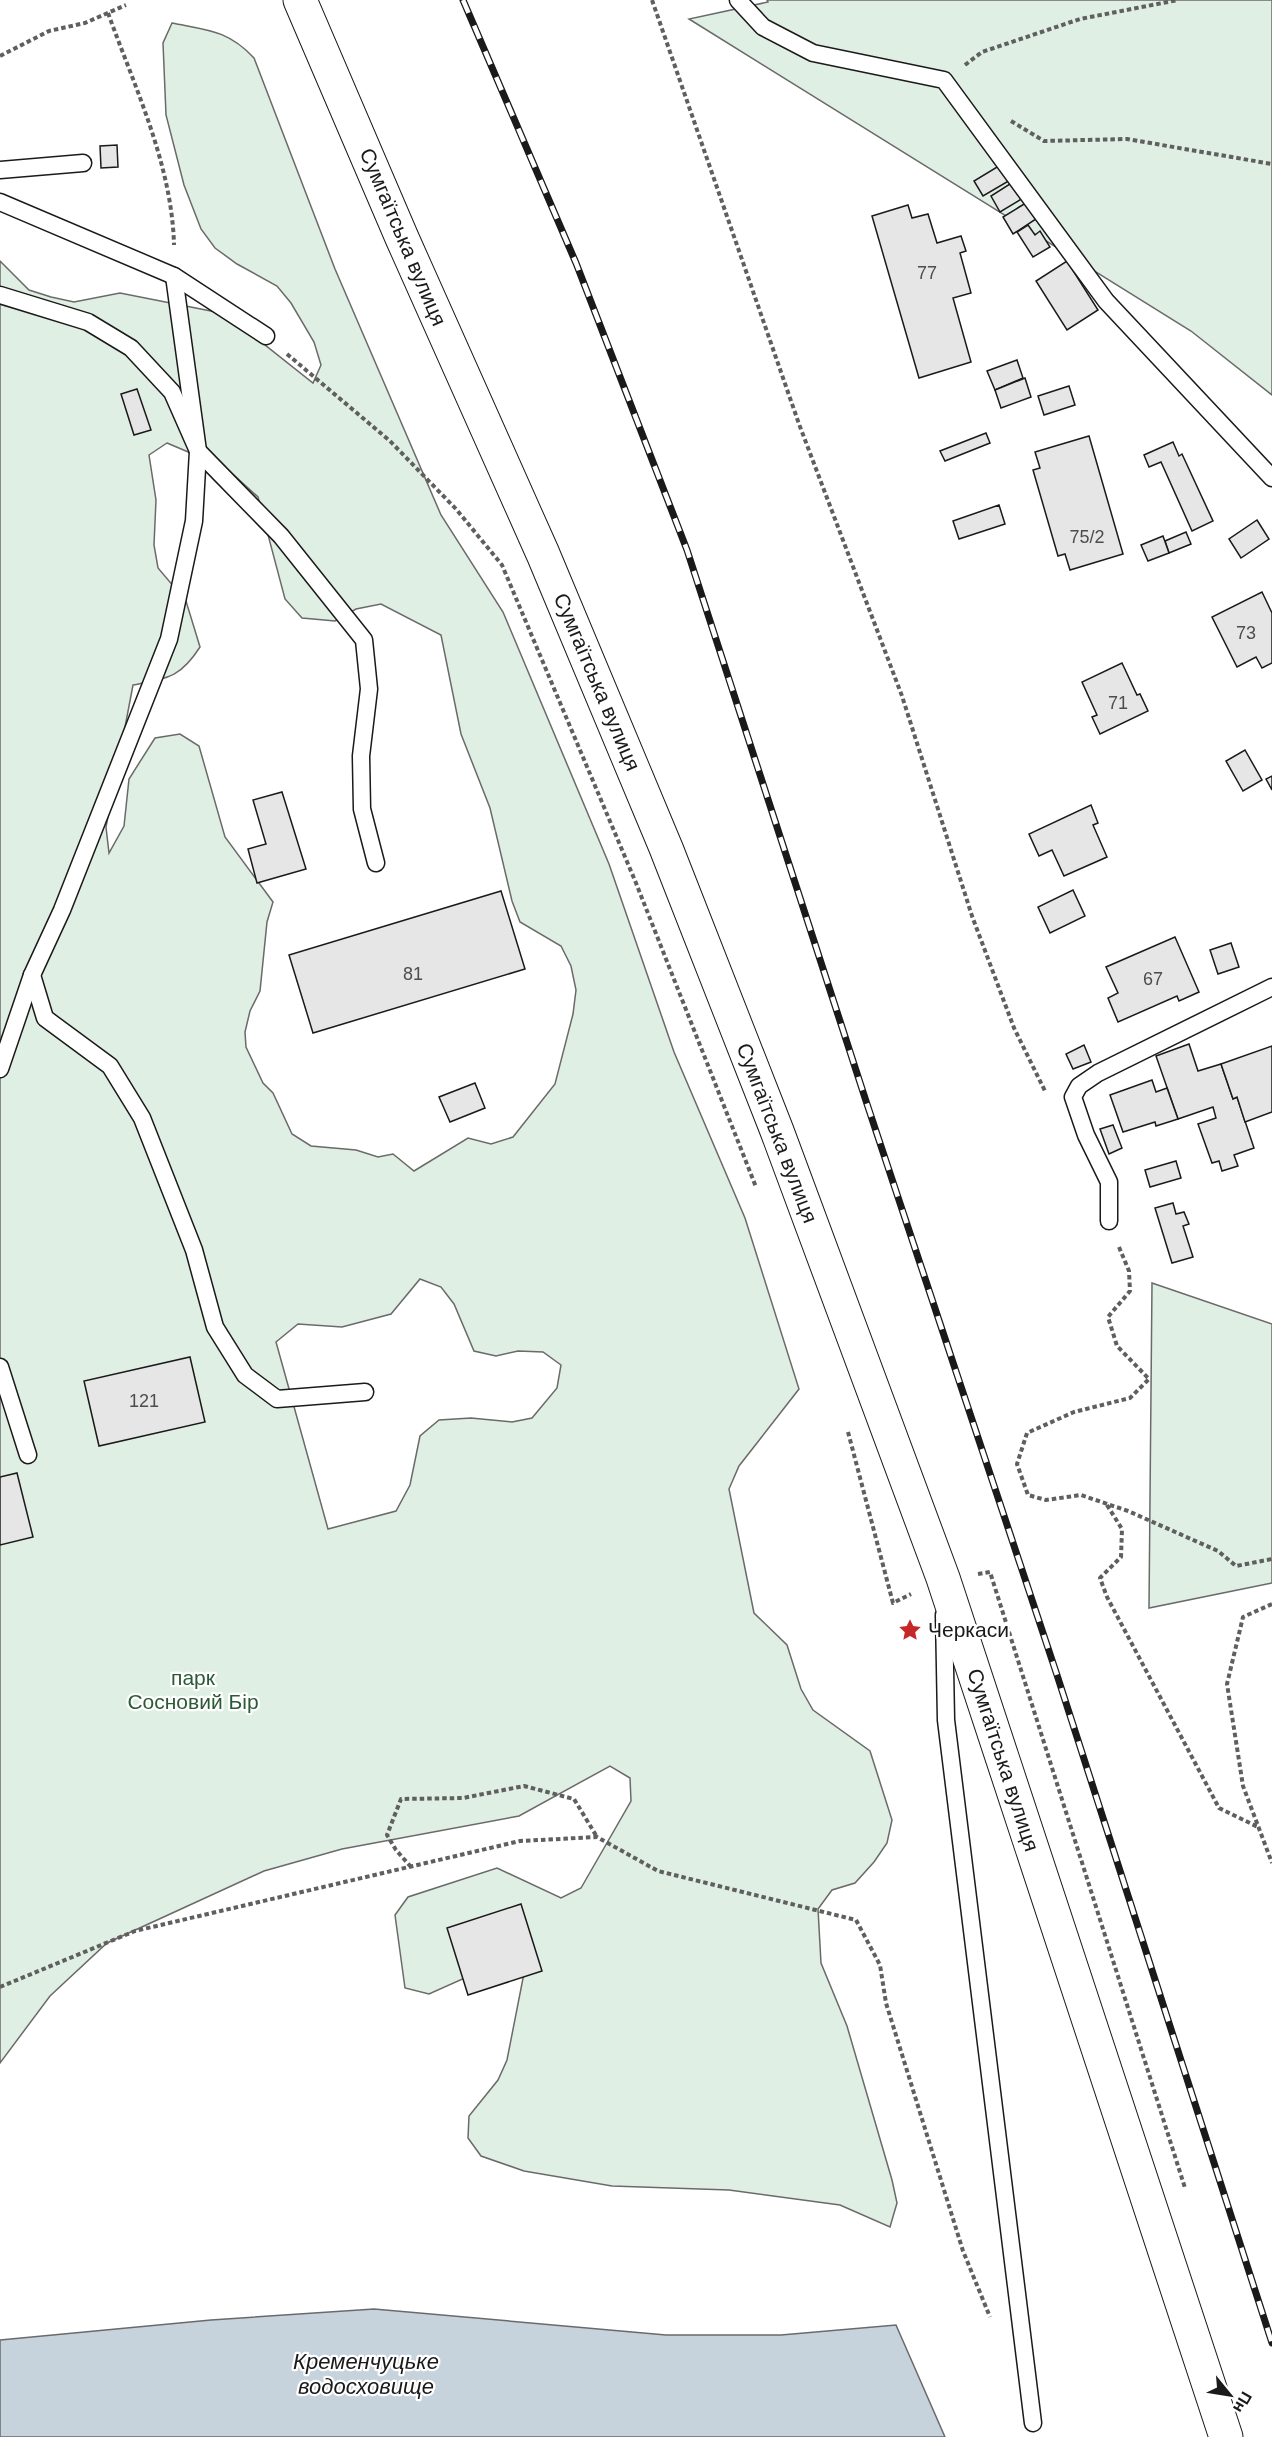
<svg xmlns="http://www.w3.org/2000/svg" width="1272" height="2437" font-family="Helvetica,sans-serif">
  <rect width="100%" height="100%" fill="#fff"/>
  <g fill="#e0efe3" stroke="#6a6a6a" stroke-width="1.5" fill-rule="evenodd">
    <polygon points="767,0 1272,0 1272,395 1191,331 689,19 768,2"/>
    <path d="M172,23c35,7 56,7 82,35l81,211 106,246 62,97 106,252 65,188 71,166 54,171 -60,77 -10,23 25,124 33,32 14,44 12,21 57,41 22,69 -5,23 -13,19 -19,21 -23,7 -14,19 3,54 26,63 45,154 5,23 -7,24 -50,-22 -111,-15 -117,-4 -88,-15 -43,-15 -13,-18 1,-22 29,-36 9,-20 19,-97 -30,1 -67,30 -24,-6 -10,-73 13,-18 89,-29 64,30 20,-10 50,-87 -1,-23 -20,-12 -91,50 -177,33 -78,22 -157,72 -57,53 -50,67v-1802l29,29 22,7 23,5 46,-9 106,21 87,69 8,-18 -7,-23 -23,-39 -14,-17 -40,-22 -22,-16 -14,-19 -17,-44 -18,-70 -3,-72zM167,443l59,25 32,29 27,102 17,19 33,3 21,-12 25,-5 60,31 20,99 29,74 22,93 8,21 41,24 10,20 5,24 -3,24 -18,70 -42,53 -22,7 -23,-6 -54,33 -21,-17 -15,3 -22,-7 -45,-4 -19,-12 -19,-41 -10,-10 -17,-36 -1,-15 5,-21 10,-20 7,-69 6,-20 -48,-65 -26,-91 -19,-12 -25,4 -26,41 -5,47 -15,27 -3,-26 27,-142c35,-7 47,-7 67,-38l-14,-46 -28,-33 -4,-23 2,-45 -7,-45zM420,1279l21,8 13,17 20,47 22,5 22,-5 25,1 18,13 -4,23 -25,30 -20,4 -41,-4 -32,2 -19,16 -10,49 -14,26 -68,18 -52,-187 22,-18 44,3 49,-13z"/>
    <polygon points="1152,1283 1272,1324 1272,1583 1149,1608"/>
  </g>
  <polygon fill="#c6d2dc" stroke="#6a6a6a" stroke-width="1.5" points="374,2309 666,2335 781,2335 896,2325 945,2437 0,2437 0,2340 211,2320"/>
  <g fill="#e6e6e6" stroke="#1a1a1a" stroke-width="1.5">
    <polygon points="117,145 118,167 101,168 100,146"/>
    <polygon points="1002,164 1012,179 983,196 974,181"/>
    <polygon points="1013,182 1023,198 1000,212 991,196"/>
    <polygon points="1029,201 1039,217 1013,234 1003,217"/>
    <polygon points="908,205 912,218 928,214 937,243 961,236 966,251 960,253 971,293 953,298 971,362 919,378 872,216"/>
    <polygon points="1028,225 1035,235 1040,231 1050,247 1033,257 1017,232"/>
    <polygon points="1067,261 1098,310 1067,330 1036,281"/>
    <polygon points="1017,360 1023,378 995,390 987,371"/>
    <polygon points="1025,378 1031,397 1001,408 995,390"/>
    <polygon points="1069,386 1075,405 1044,415 1038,396"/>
    <polygon points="137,389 151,430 134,435 121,394"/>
    <polygon points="986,433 990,443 945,461 940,451"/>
    <polygon points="1089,436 1123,554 1070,570 1065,554 1058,556 1033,470 1040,468 1035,452"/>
    <polygon points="1173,442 1179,456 1182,454 1213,521 1192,531 1161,462 1149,467 1144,455"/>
    <polygon points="999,505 1005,524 959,539 953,521"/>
    <polygon points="1257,520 1269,539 1241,558 1229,539"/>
    <polygon points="1186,532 1191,544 1169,553 1165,541"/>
    <polygon points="1163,536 1169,553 1148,561 1141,545"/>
    <polygon points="1262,592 1272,613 1272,663 1262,668 1256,657 1237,667 1212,617"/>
    <polygon points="1122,663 1137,695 1140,694 1148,711 1100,734 1092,717 1097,715 1082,682"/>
    <polygon points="1245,750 1262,780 1243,791 1226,761"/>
    <polygon points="1272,776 1272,790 1266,779"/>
    <polygon points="282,792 306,869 257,883 248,849 266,844 253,800"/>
    <polygon points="1091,805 1098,823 1093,825 1107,857 1064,876 1052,850 1039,856 1029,834"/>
    <polygon points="1073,890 1085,916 1050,933 1038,907"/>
    <polygon points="501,891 525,969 313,1033 289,955"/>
    <polygon points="1175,937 1199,992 1179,1001 1177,996 1118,1022 1108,998 1118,993 1106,967"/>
    <polygon points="1231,943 1239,967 1218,974 1210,950"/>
    <polygon points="1189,1044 1198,1071 1221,1064 1233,1099 1237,1097 1254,1148 1234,1155 1238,1166 1222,1171 1219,1161 1212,1163 1198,1124 1216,1118 1213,1107 1178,1119 1156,1056"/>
    <polygon points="1084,1045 1091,1062 1073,1069 1066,1054"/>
    <polygon points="1272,1046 1272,1112 1245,1122 1237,1097 1233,1099 1221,1064"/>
    <polygon points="1152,1080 1156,1092 1167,1088 1178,1119 1156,1126 1155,1122 1123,1132 1110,1095"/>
    <polygon points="475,1083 485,1108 450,1122 439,1097"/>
    <polygon points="1113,1125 1122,1148 1109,1154 1100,1129"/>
    <polygon points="1176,1161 1181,1178 1150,1187 1145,1170"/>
    <polygon points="1173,1203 1176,1214 1184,1212 1189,1224 1183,1226 1193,1257 1172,1263 1155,1208"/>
    <polygon points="190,1357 205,1422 99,1446 84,1381"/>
    <polygon points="17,1473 33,1537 0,1545 0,1477"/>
    <polygon points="521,1904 542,1971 468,1995 447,1928"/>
  </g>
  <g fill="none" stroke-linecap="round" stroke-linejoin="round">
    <g stroke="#1a1a1a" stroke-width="19">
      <g id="service">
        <polyline points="738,0 763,27 813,53 944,80 1106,301 1272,478"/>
        <polyline points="0,170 83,163"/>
        <polyline points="0,202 174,276 266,336"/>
        <polyline points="0,295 88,322 131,348 172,392 198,451 281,536 364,640 369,689 361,756 362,809 376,863"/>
        <polyline points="32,975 45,1018 110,1066 142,1118 194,1250 215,1327 245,1375 277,1399 365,1392"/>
        <polyline points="0,1069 32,975 62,910 169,639 194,521 198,451 174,276"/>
        <polyline points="1109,1221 1109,1182 1086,1135 1073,1097 1079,1086 1098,1073 1272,987"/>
        <polyline points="0,1367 28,1455"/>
        <polyline points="944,1615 946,1720 1033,2423"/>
      </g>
    </g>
    <g stroke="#1a1a1a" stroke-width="35">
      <polyline id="primary" points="300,0 402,238 543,554 666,848 777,1131 943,1578 1226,2437"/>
    </g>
    <g stroke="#5f5f5f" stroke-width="4" stroke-dasharray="4.5 3" stroke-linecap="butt">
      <polyline points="652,0 799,424 902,696 972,916 1014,1028 1045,1091"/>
      <path d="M108,13c27,75 64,152 66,232"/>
      <polyline points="0,56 49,31 85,23 126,5"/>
      <polyline points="965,65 982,52 1080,19 1178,0"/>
      <polyline points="1011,121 1044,141 1127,139 1272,164"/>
      <polyline points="287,354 390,441 456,509 502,565 636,883 756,1187"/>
      <polyline points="1119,1247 1129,1271 1130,1291 1108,1317 1117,1346 1149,1379 1130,1398 1074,1412 1027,1433 1017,1464 1028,1495 1046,1500 1081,1495 1128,1511 1218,1551 1236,1566 1272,1559"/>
      <polyline points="848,1432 893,1603 911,1594"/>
      <polyline points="1107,1505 1122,1529 1121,1557 1100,1578 1107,1597 1219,1808 1258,1827"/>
      <polyline points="978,1574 990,1572 1185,2188"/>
      <polyline points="1272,1604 1243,1617 1227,1684 1243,1786 1272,1863"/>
      <polyline points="411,1867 396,1850 387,1835 401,1799 463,1798 524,1786 574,1799 597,1837"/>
      <polyline points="0,1987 135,1931 520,1841 597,1837 658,1871 856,1920 880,1965 886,2003 963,2251 990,2317"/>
    </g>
    <use href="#service" stroke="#fff" stroke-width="16"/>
    <use href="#primary" stroke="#fff" stroke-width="33"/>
    <g stroke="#1a1a1a" stroke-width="7">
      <polyline id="rail" points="463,0 576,263 687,550 866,1101 1057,1675 1272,2343"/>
    </g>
    <use href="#rail" stroke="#fff" stroke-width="4.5" stroke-dasharray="14" stroke-linecap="butt"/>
  </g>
  <defs>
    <g id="sight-bare" transform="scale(1.8)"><path d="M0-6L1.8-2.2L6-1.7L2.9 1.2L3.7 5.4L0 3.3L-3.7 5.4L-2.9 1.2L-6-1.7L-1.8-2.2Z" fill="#c62828" stroke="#fff" stroke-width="2.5" paint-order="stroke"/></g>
  </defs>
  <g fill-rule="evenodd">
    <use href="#sight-bare" x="910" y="1630"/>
  </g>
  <g text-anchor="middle" stroke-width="4.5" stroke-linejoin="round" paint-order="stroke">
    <g font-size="18" fill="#4d4d4d">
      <text x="927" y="279">77</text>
      <text x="1087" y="543">75/2</text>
      <text x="1246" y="639">73</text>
      <text x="1118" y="709">71</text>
      <text x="413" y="980">81</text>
      <text x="1153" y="985">67</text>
      <text x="144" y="1407">121</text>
    </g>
    <g font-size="21" fill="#1a1a1a" stroke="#fff">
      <text transform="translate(403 237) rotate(67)" y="7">Сумгаїтська вулиця</text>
      <text transform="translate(597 682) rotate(67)" y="7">Сумгаїтська вулиця</text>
      <text transform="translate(777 1133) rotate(69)" y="7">Сумгаїтська вулиця</text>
      <text transform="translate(1003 1760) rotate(72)" y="7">Сумгаїтська вулиця</text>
    </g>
    <g font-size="21" fill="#1a1a1a" stroke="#fff" text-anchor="start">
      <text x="928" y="1637">Черкаси</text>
    </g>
    <g font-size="21" fill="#2b5a34" stroke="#fff">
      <text x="193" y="1685">парк<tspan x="193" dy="24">Сосновий Бір</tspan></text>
    </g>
    <g font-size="22" font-style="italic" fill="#1a1a1a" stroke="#fff">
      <text x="366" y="2369">Кременчуцьке<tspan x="366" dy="25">водосховище</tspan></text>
    </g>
  </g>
  <g transform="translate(1230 2395) rotate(120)" stroke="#ffffff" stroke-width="4.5" paint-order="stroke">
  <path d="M0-4.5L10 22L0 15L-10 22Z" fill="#1a1a1a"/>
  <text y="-9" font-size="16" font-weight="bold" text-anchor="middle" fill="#1a1a1a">Пн</text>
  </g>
</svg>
